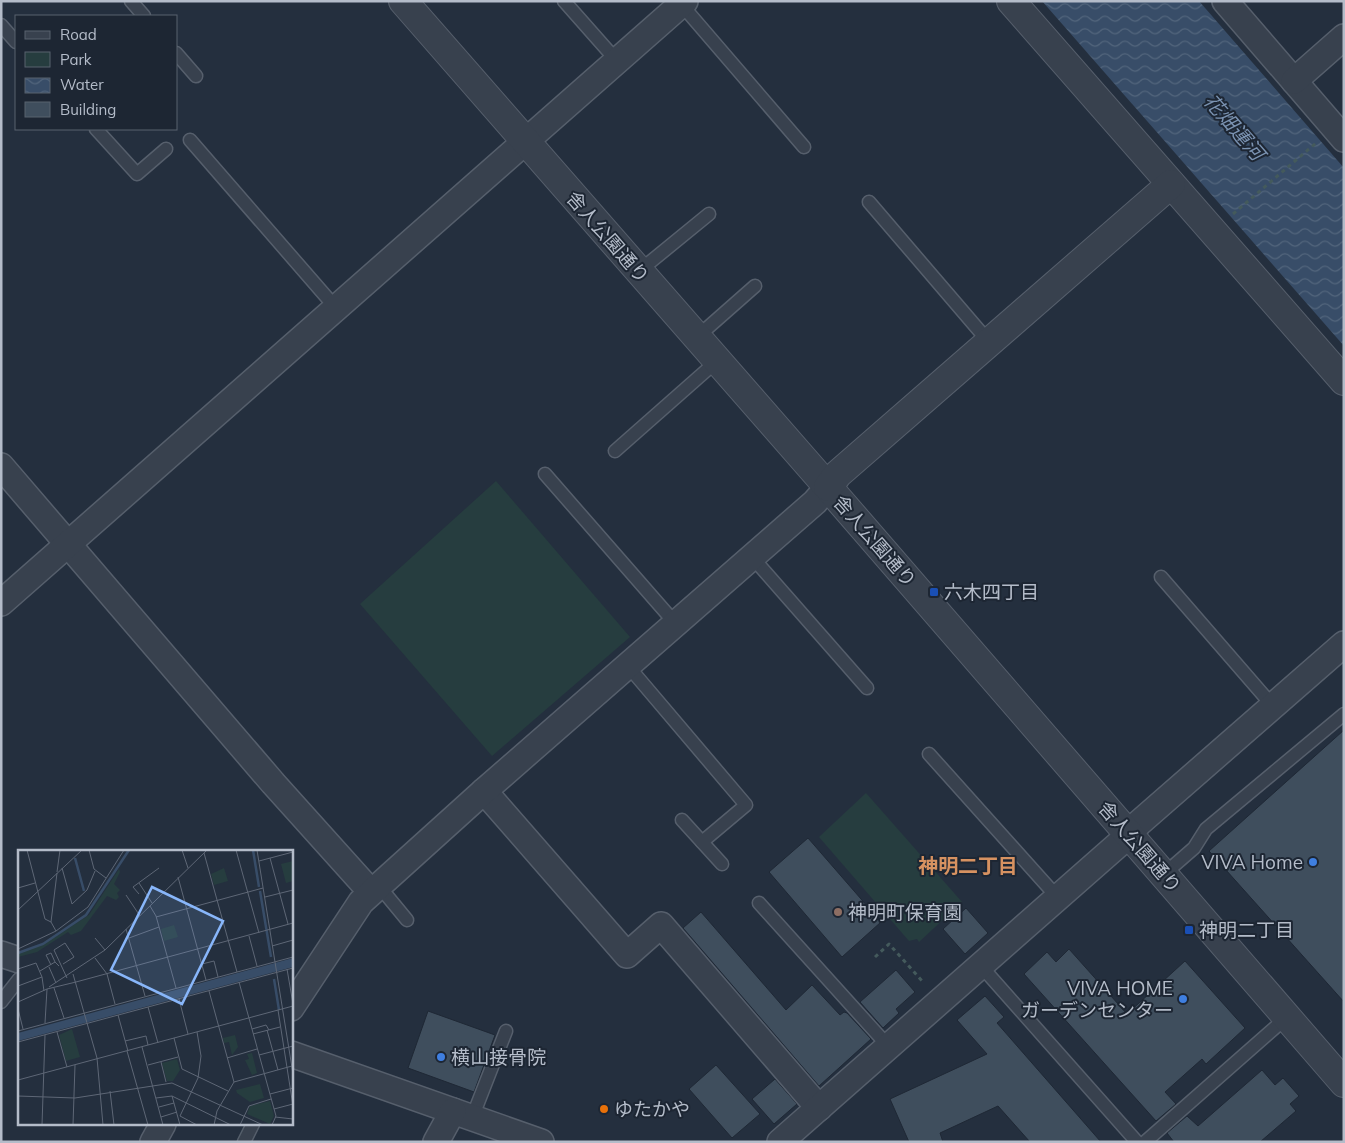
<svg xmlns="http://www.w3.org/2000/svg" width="1345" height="1143" font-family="Mulish,'Noto Sans JP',sans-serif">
  <defs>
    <pattern id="water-waves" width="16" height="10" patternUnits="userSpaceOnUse" patternTransform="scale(1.25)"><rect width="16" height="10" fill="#384d68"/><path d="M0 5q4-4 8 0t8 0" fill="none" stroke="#52657c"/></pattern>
  </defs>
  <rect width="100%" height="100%" fill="#242f3e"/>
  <g fill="#263d3f">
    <polygon points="496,481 630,637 492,756 360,604"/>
    <polygon points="866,793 962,902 919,942 917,939 909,941 819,837"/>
  </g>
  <polygon fill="url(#water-waves)" points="1042,1 1199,1 1344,168 1344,346"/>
  <g fill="#3f4e5d" stroke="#1f2835">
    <polygon points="1344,730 1344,1002 1209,851"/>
    <polygon points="808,838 881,922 842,957 769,872"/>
    <polygon points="966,908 988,933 965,954 943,929"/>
    <polygon points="701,912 786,1010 812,985 840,1015 844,1012 847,1013 871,1039 819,1086 683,928"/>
    <polygon points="1069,949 1127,1014 1185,961 1245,1028 1206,1064 1202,1059 1165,1092 1176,1104 1156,1121 1024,974 1047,952 1056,962"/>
    <polygon points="896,970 915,992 896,1009 899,1013 883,1028 860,1002"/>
    <polygon points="985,996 1004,1017 997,1023 1101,1142 1030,1142 998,1106 940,1133 943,1142 909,1142 890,1099 987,1054 957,1020"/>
    <polygon points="428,1011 495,1035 474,1092 408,1068"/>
    <polygon points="716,1065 760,1114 732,1138 689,1089"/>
    <polygon points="1262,1070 1275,1085 1283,1078 1299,1096 1290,1104 1296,1111 1260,1142 1174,1142 1167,1133 1187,1116 1198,1126"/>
    <polygon points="775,1079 797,1104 774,1124 752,1099"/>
  </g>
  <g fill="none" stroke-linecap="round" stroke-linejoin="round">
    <g stroke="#565f6c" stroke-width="15">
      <g id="service">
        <polyline points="131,1 144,16"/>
        <polyline points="564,1 617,61"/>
        <polyline points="681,4 804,147"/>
        <polyline points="1,25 16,42"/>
        <polyline points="176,53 196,76"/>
        <polyline points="96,129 137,174 166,149"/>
        <polyline points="190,140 336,308"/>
        <polyline points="869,202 989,342"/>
        <polyline points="638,272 709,214"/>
        <polyline points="696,338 755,286"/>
        <polyline points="615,451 717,361"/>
        <polyline points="545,474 676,624"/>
        <polyline points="752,557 867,688"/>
        <polyline points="1161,577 1272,705"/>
        <polyline points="628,666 746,805 702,842"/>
        <polyline points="929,754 1059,899"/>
        <polyline points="682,820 722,864"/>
        <polyline points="1163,875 1194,848 1206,829 1344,714"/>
        <polyline points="379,886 407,920"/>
        <polyline points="759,903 889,1047"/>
        <polyline points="981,966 1137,1142"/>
        <polyline points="1,1002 19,979"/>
        <polyline points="472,1118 506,1031"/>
        <polyline points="244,1142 253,1124"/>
        <polyline points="1145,1142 1286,1018"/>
      </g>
    </g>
    <g stroke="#565f6c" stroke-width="28">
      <g id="minor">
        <polyline points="1225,1 1344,139"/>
        <polyline points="1294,81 1344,37"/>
        <polyline points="1,466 273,783 371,892"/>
        <polyline points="1,603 685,1"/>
        <polyline points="484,791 627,955 661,925 819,1108"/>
        <polyline points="1,954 19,960"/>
        <polyline points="291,1008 361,902 484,791 815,502 828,487"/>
        <polyline points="291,1054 541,1142"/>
        <polyline points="153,1142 163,1124"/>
        <polyline points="436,1142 453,1111"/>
        <polyline points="780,1142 1129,835 1139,823 1344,644"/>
      </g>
    </g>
    <g stroke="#565f6c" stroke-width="30">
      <g id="tertiary">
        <polyline points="403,1 828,487 1344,1083"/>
        <polyline points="1011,1 1344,381"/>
        <polyline points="828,487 838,474 1171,184"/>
      </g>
    </g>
    <g stroke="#445a5c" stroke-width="3" stroke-dasharray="4 4" stroke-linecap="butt">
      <polyline points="1233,214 1316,143"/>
      <polyline points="875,957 889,944 924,983"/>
    </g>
    <use href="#service" stroke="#38414e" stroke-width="12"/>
    <use href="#minor" stroke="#38414e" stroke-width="25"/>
    <use href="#tertiary" stroke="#38414e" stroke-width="28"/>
  </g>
  <g fill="#1a4fb4" stroke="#1d2633" stroke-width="2">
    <rect x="929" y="587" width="10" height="10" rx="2.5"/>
    <rect x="1184" y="925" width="10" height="10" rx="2.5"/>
  </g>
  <g fill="#3f7fe0" stroke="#1d2633" stroke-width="2">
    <circle cx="1313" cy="862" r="5"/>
    <circle cx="1183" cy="999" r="5"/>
    <circle cx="441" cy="1057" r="5"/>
  </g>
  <circle fill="#8d6e63" stroke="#1d2633" stroke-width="2" cx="838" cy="912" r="5"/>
  <circle fill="#e8710a" stroke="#1d2633" stroke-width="2" cx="604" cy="1109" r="5"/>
  <g text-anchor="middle" stroke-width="4" stroke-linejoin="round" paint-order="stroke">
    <g font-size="19" fill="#b4bcc9" stroke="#1d2633">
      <text transform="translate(608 237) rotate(49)" y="7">舎人公園通り</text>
      <text transform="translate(875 541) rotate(49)" y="7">舎人公園通り</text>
      <text transform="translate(1140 847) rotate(49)" y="7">舎人公園通り</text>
    </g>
    <g font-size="19" fill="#b4bcc9" stroke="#1d2633" text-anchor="start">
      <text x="944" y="599">六木四丁目</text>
      <text x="1303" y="869" text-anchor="end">VIVA Home</text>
      <text x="848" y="919">神明町保育園</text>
      <text x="1199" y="937">神明二丁目</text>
      <text x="1173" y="995" text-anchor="end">VIVA HOME<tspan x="1173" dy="22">ガーデンセンター</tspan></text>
      <text x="451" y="1064">横山接骨院</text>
      <text x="614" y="1116">ゆたかや</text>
    </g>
    <g font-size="20" font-style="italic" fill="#7b93b2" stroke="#1d2633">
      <text transform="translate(1234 127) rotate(49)" y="7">花畑運河</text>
    </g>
    <g font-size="20" font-weight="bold" fill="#d79261" stroke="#1d2633">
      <text x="968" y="873">神明二丁目</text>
    </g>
  </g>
  <g transform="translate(18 850)">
    <rect width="275" height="275" fill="#242f3e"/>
    <path d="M275,11v20l-7,2 -5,-19zM206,18l4,13 -14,4 -3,-11zM156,75l4,12 -14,4 -3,-12zM54,179l8,28 -14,4 -7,-26zM217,185l3,12 -6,8 -3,-13 -5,1 -1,-5zM234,203l5,20 -5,2 -7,-15 4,-1 -2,-5zM159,209l3,11 -7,11h-6l-5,-18zM242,234l4,14 -14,4 -13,-9 -1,-3zM252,251l4,15 -4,8 -23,-10 3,-8z" fill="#263d3f"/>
    <path d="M101,19l1,3 -6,12 6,6 -3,3 2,4 -3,3 -9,-4 -26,35 -10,4 -3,-3 -31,20 -19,5v-4l29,-11 42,-27z" fill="#263d3f"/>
    <path d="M275,108v9l-275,74v-8z" fill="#384d68"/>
    <path fill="none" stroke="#384d68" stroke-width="2.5" d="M235,0l6,37M57,8l9,33M242,41l11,66M0,103l25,-9 43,-29 43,-65M256,129l5,31"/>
    <path fill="none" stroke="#5e6776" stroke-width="1" d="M9,0l18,69 6,3 5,9M71,0l5,19 12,9M164,0l6,18M218,0l23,83M239,0l36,224M186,3l33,119M252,8l18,66M241,11l34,-9M44,18l10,36 15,-14 8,-19M39,22l3,-22M160,27l28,103M121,33l13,20M0,38l17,-5M121,44l-6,-7 26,-19M108,45l14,21M247,47l28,-7M132,56l6,10 20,72M0,60l64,-60M138,67l107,-29M33,72l6,-49M108,79l19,67M231,86l8,30M77,88l10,12M111,88l30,-11M254,96l21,-6M0,99l38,-18 32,-24 36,-57M77,108l12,16 8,30M45,114l11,-7 -9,-14 -11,7 13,28M184,114l12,-3 4,16M33,115l-5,-10 5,-2 4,9M31,117l7,16M0,119l18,-6 6,14M269,119l6,35M22,121l15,-9 4,4M55,124l24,84 6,67M58,132l217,-59M221,132l37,134 -4,9M0,136l24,-9 2,14M31,137l56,-37 102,-100M36,138l10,30M191,141l25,91M161,149l9,35M0,152l29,-13 29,-7M130,157l10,36M0,159l5,20M260,160l15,96M100,165l10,36M27,173l2,-34M234,179l14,-4 3,5M249,180l11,40M0,181l275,-74M39,182l10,35M235,184l27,-7M156,188l8,31 46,22M107,191l21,-5 2,9M0,192l275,-74M124,197l21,78M109,201l21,74M241,205l34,-9M209,208l30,-9M143,212l5,20M130,215l30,-8M0,230l275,-74M92,241l4,34M252,244l23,-6M0,246l57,2 97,-15 91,42M154,246l8,29M138,248l16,-2 59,29M141,257l15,-4M256,259l19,-5M162,266l18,-38 3,-22 -4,-24M162,266l17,9M143,267l16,-5M257,267l18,2M24,275l3,-90M55,275l2,-60M196,275l3,-14 17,-29 58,-16M222,275l9,-19 22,-7"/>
    <path fill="#88b6fa" fill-opacity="0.15" stroke="#88b6fa" stroke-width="2.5" d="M134,37l71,34 -41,83 -71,-34z"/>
    <rect width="275" height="275" fill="none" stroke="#b4bcc9" stroke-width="2.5"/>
  </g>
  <rect width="1345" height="1143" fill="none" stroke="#b4bcc9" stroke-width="5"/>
  <rect x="15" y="15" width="162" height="115" fill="#1d2633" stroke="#59626f"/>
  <rect x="25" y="31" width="25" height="8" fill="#38414e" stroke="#59626f"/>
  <text x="60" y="40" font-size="15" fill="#b4bcc9">Road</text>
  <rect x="25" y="52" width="25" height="15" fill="#263d3f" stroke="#59626f"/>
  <text x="60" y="65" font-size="15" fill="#b4bcc9">Park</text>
  <rect x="25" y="78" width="25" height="15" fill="url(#water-waves)" stroke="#59626f"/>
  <text x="60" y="90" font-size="15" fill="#b4bcc9">Water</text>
  <rect x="25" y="102" width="25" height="15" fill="#3f4e5d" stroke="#59626f"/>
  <text x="60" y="115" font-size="15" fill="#b4bcc9">Building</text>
</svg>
